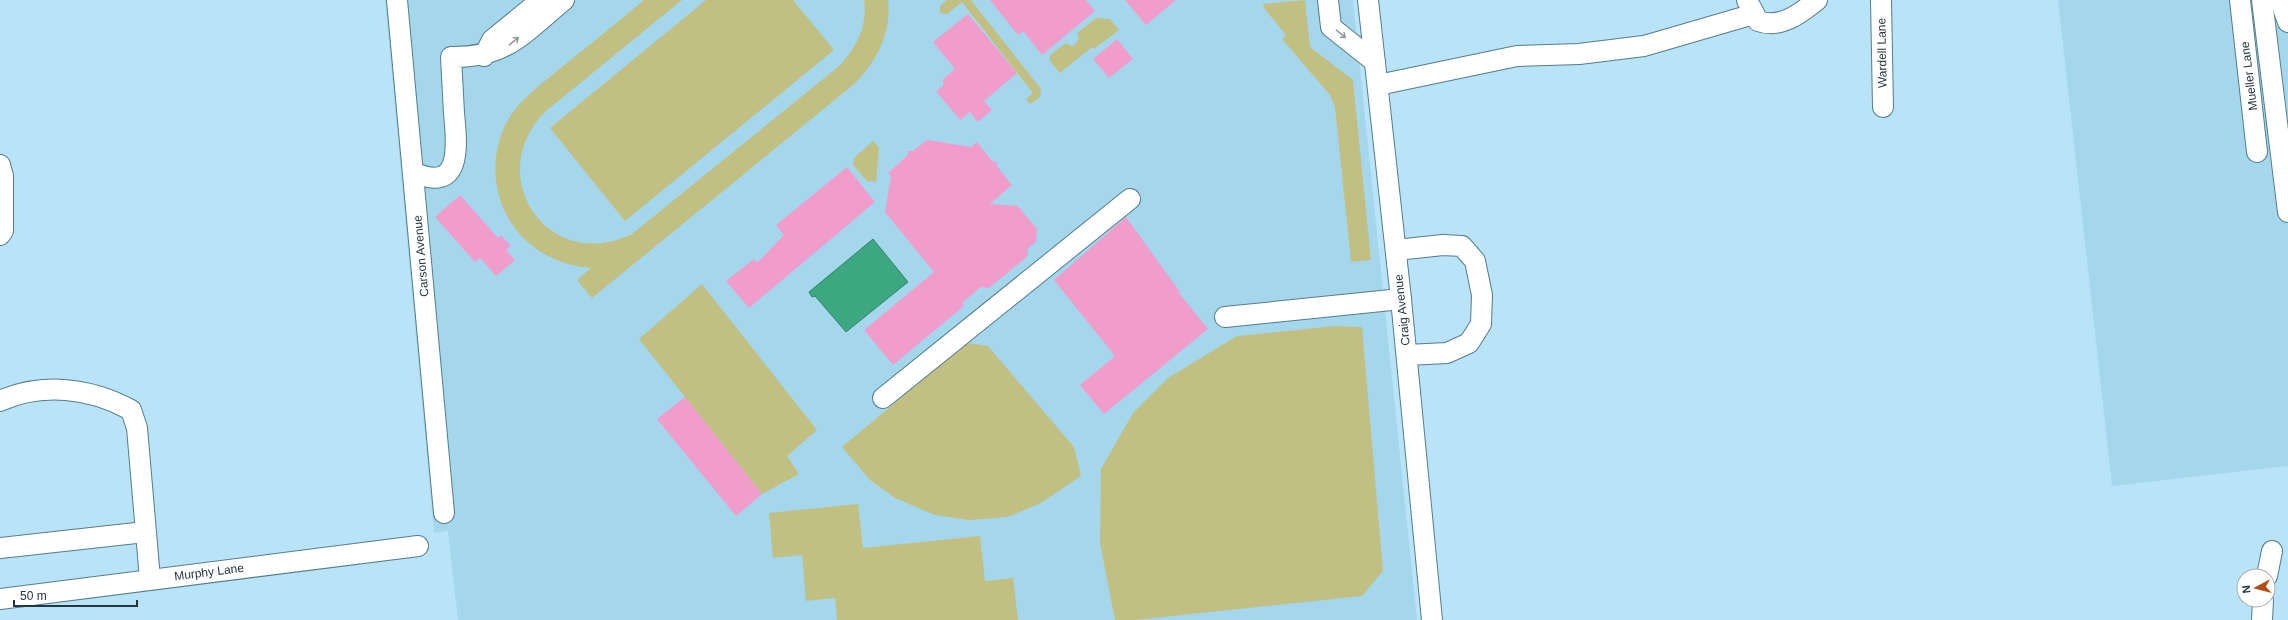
<svg xmlns="http://www.w3.org/2000/svg" width="2288" height="620" font-family="Helvetica,sans-serif">
  <rect width="100%" height="100%" fill="#b9e4f7"/>
  <g fill="#a4d7ec">
    <polygon points="385,0 1353,0 1417,620 458,620 448,531 434,533"/>
    <polygon points="2058,0 2288,0 2288,466 2112,486"/>
  </g>
  <g fill="#c2bf82">
    <path d="M644,0h38l-136,111c-65,64 2,164 86,123l206,-167c18,-18 30,-41 26,-67h24c4,33 -12,63 -35,85l-261,213 -15,-18 14,-12c-34,-3 -62,-18 -81,-47 -20,-31 -19,-76 1,-106 13,-19 33,-33 51,-48 28,-22 55,-45 82,-67z"/>
    <polygon points="706,0 793,0 834,50 625,221 550,128"/>
    <polygon points="947,0 971,0 1041,89 1040,97 1030,104 1026,99 1033,93 962,2 947,14 940,13 940,6"/>
    <polygon points="1305,0 1310,47 1353,80 1371,260 1351,262 1335,107 1330,95 1282,39 1286,35 1264,8 1263,4"/>
    <polygon points="1096,18 1110,19 1119,30 1094,49 1092,47 1060,73 1050,61 1050,55 1066,43 1071,46 1075,45 1079,38 1077,33"/>
    <polygon points="873,141 879,148 876,182 867,181 853,165 854,158"/>
    <polygon points="702,284 817,430 787,456 799,474 762,494 639,339"/>
    <polygon points="1335,326 1362,327 1383,571 1362,596 1135,620 1115,620 1100,543 1101,469 1133,413 1168,378 1237,336"/>
    <polygon points="967,343 988,346 1074,447 1081,476 1041,503 1008,517 969,520 935,515 895,498 870,480 842,447"/>
    <polygon points="858,504 863,548 980,536 985,581 1013,578 1018,620 837,620 835,598 806,601 802,555 773,558 769,513"/>
  </g>
  <polygon fill="#3ca780" stroke="#35856c" points="873,239 908,282 846,332 815,296 812,297 809,292"/>
  <g fill="#f19dcc">
    <polygon points="990,0 1086,0 1095,11 1042,55 1023,31 1018,35"/>
    <polygon points="1125,0 1176,0 1146,25"/>
    <polygon points="968,14 1017,73 984,101 992,110 978,122 970,112 960,120 936,91 943,86 943,79 955,69 933,42"/>
    <polygon points="1117,39 1133,59 1109,78 1093,59"/>
    <polygon points="927,140 971,147 977,142 992,161 997,162 997,166 1012,185 990,204 1018,206 1037,229 1036,242 1028,248 1028,256 989,288 981,287 962,303 964,306 893,365 864,330 934,272 885,212 891,176 888,173 908,155 908,151 913,151"/>
    <polygon points="847,167 875,202 749,308 726,281 754,259 757,263 784,235 776,225"/>
    <polygon points="460,195 498,238 501,235 511,246 506,250 515,260 496,276 480,258 475,262 435,217"/>
    <polygon points="1126,217 1180,292 1179,293 1208,329 1104,414 1080,385 1115,356 1054,280"/>
    <polygon points="685,397 762,494 736,516 657,419"/>
  </g>
  <g fill="none" stroke-linecap="round" stroke-linejoin="round">
    <g stroke="#547c8c" stroke-width="22">
      <g id="minor">
        <polyline points="397,0 444,513"/>
        <polyline points="1328,0 1331,27 1375,62"/>
        <polyline points="1368,0 1401,299 1432,620"/>
        <path d="M1747,0l11,21c22,8 42,-7 59,-21"/>
        <polyline points="1881,0 1883,107"/>
        <polyline points="2240,0 2257,152"/>
        <polyline points="2262,0 2288,212"/>
        <polyline points="2280,0 2288,22"/>
        <polyline points="484,56 492,40 541,0"/>
        <polyline points="1378,85 1517,56 1579,54 1644,46 1754,14"/>
        <polyline points="0,165 3,176 3,231 0,235"/>
        <path d="M413,172c50,23 44,-28 41,-59 -1,-19 -2,-37 -3,-56 55,1 73,-24 113,-57"/>
        <polyline points="1396,250 1443,245 1462,246 1475,261 1482,295 1481,324 1469,343 1447,353 1407,355"/>
        <polyline points="1225,317 1401,299"/>
        <polyline points="883,398 1130,199"/>
        <path d="M0,401c42,-19 91,-13 131,9l6,18 13,151"/>
        <polyline points="0,548 145,532"/>
        <polyline points="2267,576 2272,551"/>
        <polyline points="0,599 418,546"/>
        <polyline points="2262,620 2263,600"/>
      </g>
    </g>
    <use href="#minor" stroke="#fff" stroke-width="20"/>
  </g>
  <defs><path id="oneway-shaft" d="M-6 0H5M1.5-3L5.5 0L1.5 3" fill="none" stroke-width="1.6" stroke-linecap="round" stroke-linejoin="round"/></defs>
  <g stroke="#929a9e">
    <use href="#oneway-shaft" transform="translate(1341 34) rotate(39)"/>
    <use href="#oneway-shaft" transform="translate(514 41) rotate(-39)"/>
  </g>
  <g text-anchor="middle" stroke-width="4" stroke-linejoin="round" paint-order="stroke">
    <g font-size="12" fill="#25363d" stroke="#fefefe">
      <text transform="translate(1882 53) rotate(-91)" y="4">Wardell Lane</text>
      <text transform="translate(2249 76) rotate(-97)" y="4">Mueller Lane</text>
      <text transform="translate(421 256) rotate(-95)" y="4">Carson Avenue</text>
      <text transform="translate(1402 310) rotate(-96)" y="4">Craig Avenue</text>
      <text transform="translate(209 572) rotate(-7)" y="4">Murphy Lane</text>
    </g>
  </g>
  <g transform="translate(2256 588) rotate(263)"><circle r="19" fill="#fefefe" stroke="#a7aeb1"/>
  <path d="M0-3L7 15L0 10L-7 15Z" fill="#b24f17"/>
  <text y="-6" font-size="11" font-weight="bold" text-anchor="middle" fill="#25363d">N</text>
  </g>
  <path d="M14 600v6h123v-6" fill="none" stroke="#25363d" stroke-width="2"/>
  <text x="20" y="600" font-size="12" fill="#25363d" stroke="#fefefe" stroke-width="3" paint-order="stroke">50 m</text>
</svg>
